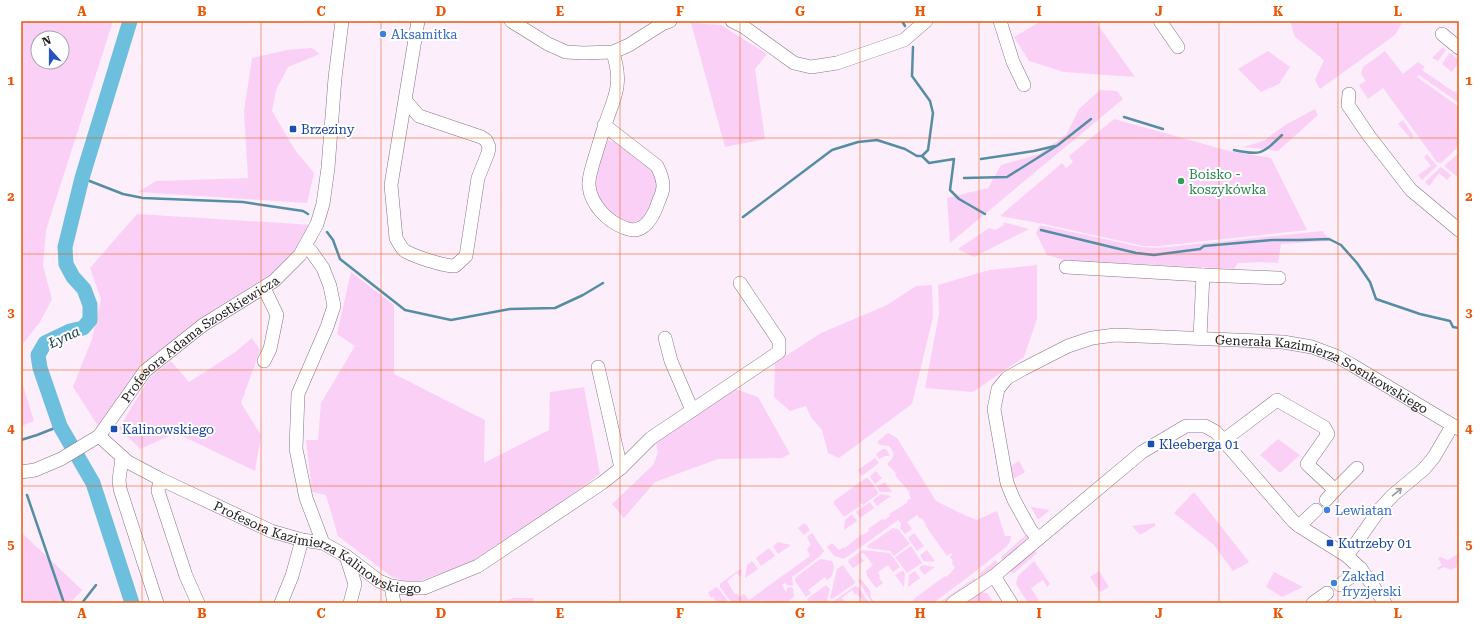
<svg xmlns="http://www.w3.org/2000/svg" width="1480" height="624" font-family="'Roboto Serif',serif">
  <rect width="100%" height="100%" fill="#fdeefb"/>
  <g fill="#fbd0f6" fill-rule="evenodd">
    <path d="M21,21h92l-67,209 -3,36 9,33 -12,23 -19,24zM38,38h24v24h-24z"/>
    <polygon points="1041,21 1095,21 1135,77 1064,72 1029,61 1014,37"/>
    <polygon points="1290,21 1403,21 1395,35 1320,89 1315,80 1324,60 1295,37"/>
    <polygon points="691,23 721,25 767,54 755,69 765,139 725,147"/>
    <polygon points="1443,47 1446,50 1438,61 1432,58"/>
    <polygon points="312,48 320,54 288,67 276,90 272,111 295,150 314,173 307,203 138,192 156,181 248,178 244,111 252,58 287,50"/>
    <polygon points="1268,51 1290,67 1279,84 1261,92 1238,69"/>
    <polygon points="1385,51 1403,74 1418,62 1425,67 1422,70 1454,92 1455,91 1459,94 1459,103 1419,75 1417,77 1459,107 1459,146 1441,163 1437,162 1383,88 1368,99 1359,85 1366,81 1361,74 1363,67"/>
    <polygon points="1449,53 1459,59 1459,62 1452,72 1442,64"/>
    <polygon points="1100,90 1117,91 1123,99 950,243 947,198 988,188 1001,165 1039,154 1066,135 1079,109"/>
    <polygon points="1315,109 1318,115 1278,151 1244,147 1263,141 1287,124"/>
    <polygon points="1114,119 1229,151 1271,158 1307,230 1159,246 1143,246 1044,224 1000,216 1062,163 1066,168 1073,162 1069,156"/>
    <polygon points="1403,120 1414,137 1411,139 1398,124"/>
    <polygon points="608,140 621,144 656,173 659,183 647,218 633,224 615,219 595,196 596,164"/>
    <polygon points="1459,153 1459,178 1444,166"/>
    <polygon points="1427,154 1437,166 1422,180 1418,175 1431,166 1424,157"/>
    <polygon points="1441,167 1451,175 1447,180 1439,173 1429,186 1425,182"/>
    <polygon points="137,214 312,225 303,244 271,278 196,323 100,429 73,387 92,339 101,299 90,268"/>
    <polygon points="1003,222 1029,229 974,257 958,249 989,228 995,230 1004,225"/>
    <polygon points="1040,225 1141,247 1158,248 1323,231 1329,241 1281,244 1278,263 1259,262 1238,263 1234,269 1064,260 1047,255 1036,233"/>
    <polygon points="1037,265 1037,319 1024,357 973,392 925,388 939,314 938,285 989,270"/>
    <polygon points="351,272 394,305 394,374 485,420 484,463 549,430 550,392 584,387 600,474 522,531 474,561 414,583 392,577 338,536 326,495 312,492 306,440 318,440 321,403 355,346 337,334"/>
    <polygon points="932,285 933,317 912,404 839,458 828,453 822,430 811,417 806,406 790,411 774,397 775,363 821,333 887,305 916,286"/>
    <polygon points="252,338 260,350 241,403 261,435 255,471 176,433 140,449 119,428 150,377 171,361 189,382 234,353"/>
    <polygon points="21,379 34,421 21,426"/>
    <polygon points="735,389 758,397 790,454 782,458 718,459 655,482 624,518 612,504 653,465 658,453 656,442"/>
    <path d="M888,433l9,5 39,63 26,13 15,6 20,-9 8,25h6l-1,6 -4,5 -34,27 -39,29h-23l5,-4v-1l30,-22 1,1 6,-5v-1l3,-3 -3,-5 1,-3 -3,-3 2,-2 -1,-2 -4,3 -22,-31 1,-1 -4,-6 -2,1 -3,-4 -10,7 5,7 -7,5 -5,-6 1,-5 -3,-3 -54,39 -10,-3 -7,-9 5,-4 7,7 5,-3 1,1 17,-14 1,1 6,-4 -1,-2 14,-10 2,1 6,-4 -1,-2 18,-11v-2l4,-3 -2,-4 1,-1 -15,-18 1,-2 -9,-9c7,-6 9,-10 2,-18l-9,-1 -3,-3z"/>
    <polygon points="1278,439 1300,455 1280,473 1260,455"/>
    <polygon points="883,449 886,449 890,456 885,456 879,459 876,454"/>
    <polygon points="875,458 879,463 862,476 858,470"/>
    <polygon points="1019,461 1025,472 1015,478 1009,480 1009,467"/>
    <polygon points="876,471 882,478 875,484 870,477 871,475"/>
    <polygon points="866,478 868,478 878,492 878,494 863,505 861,503 859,504 860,506 844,517 834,504 834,501"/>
    <polygon points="885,482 892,492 880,492 877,487"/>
    <polygon points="1194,492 1249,562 1233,571 1214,545 1174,513"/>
    <polygon points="881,494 891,496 877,506 873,500"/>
    <polygon points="870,502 874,508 860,518 856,512"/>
    <polygon points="1031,507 1050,510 1039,519 1037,518"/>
    <polygon points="852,514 857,521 844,530 845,520"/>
    <polygon points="1155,523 1155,526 1140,535 1132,526"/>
    <polygon points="803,524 806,524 810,530 804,535 798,528"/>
    <polygon points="893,528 898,529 910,544 894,556 890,551 868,548 867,546"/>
    <polygon points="21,532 82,590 70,603 21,603"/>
    <polygon points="812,533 824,551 819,557 792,577 793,586 787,585 785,583 782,585 786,592 788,587 793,588 794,597 786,603 763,603 764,602 762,600 758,603 732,603 720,587 720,584 740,569 742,571 740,577 737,573 727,581 735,594 737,594 740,597 744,594 749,600 810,556 807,549 811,545 807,537"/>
    <polygon points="914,533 924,546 917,551 908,538"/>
    <polygon points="1026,535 1028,535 1028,542 1002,561 1001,557"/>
    <polygon points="778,542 791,545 778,554 773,546"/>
    <polygon points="911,546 922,563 907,573 895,557"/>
    <polygon points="769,548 775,556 761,566 756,558"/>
    <polygon points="862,550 890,553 900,567 893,572 888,565 878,572 880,576 879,578 883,583 876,588 867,576 866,571 873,565 864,553 860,555 864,561 853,568 848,562 849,560"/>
    <polygon points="927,550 935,561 933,562 924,561 920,555"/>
    <polygon points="1033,550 1037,553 1014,573 1011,573 1009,570"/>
    <polygon points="1458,554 1459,566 1451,570 1444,567 1438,570 1437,568 1442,565 1438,558 1440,557 1448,560"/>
    <polygon points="820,559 832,561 834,567 832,576 827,580 825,577 808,590 811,593 806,597 795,581 795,578"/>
    <polygon points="996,560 999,566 982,578 979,577 980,573"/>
    <polygon points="752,561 758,569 745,578 747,565"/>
    <polygon points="1034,561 1050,584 1047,587 1043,580 1031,588 1040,603 1028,603 1016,584 1018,576"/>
    <polygon points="843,565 855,582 854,584 832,599 830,598 837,569"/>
    <polygon points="923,565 935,567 924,575 919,568"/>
    <polygon points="903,570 905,574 904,587 895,575"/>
    <polygon points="915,571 920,578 908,587 909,575"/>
    <polygon points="1099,571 1109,587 1100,592 1090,577"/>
    <polygon points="1274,572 1303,587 1282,597 1266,587"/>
    <polygon points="974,578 978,581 945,603 939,603"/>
    <polygon points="861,579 871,592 870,596 874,602 872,603 858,580"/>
    <polygon points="826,585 830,589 827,599 830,602 810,603 807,599"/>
    <polygon points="855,586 858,587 869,603 862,603 860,601 862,600 857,594 855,594 852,590 842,598 846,603 835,603 834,601"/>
    <polygon points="716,587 718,588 729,603 717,603 713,597 711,598 708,593"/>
    <polygon points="981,592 987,593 994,603 965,603"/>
    <polygon points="514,598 534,598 533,603 495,603"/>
  </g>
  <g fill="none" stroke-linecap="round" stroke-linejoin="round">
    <g stroke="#558ea4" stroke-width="2.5">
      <polyline points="902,21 905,26"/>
      <polyline points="913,47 912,76 930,101 933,113 928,150 922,156"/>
      <polyline points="1124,117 1163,129"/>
      <path d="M1234,150c27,6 28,4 48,-15"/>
      <polyline points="981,159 1034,151 1055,146"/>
      <polyline points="82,178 123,194 143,198 243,202 303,211 308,214"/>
      <polyline points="964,178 1007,177 1058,145 1091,119"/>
      <polyline points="743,217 832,150 858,142 877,140 905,149 917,156 922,156 929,163 954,159 950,190 959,199 985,214"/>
      <polyline points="1041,230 1136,253 1154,255 1200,249 1204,246 1272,240 1299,240 1329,239 1341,245 1357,263 1370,282 1376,299 1420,314 1450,321 1453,327 1459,328"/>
      <polyline points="327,232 333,240 340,259 405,310 451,320 510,309 555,308 583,295 603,283"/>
      <polyline points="21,440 37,435 60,426"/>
      <polyline points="27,495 64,603"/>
      <polyline points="82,603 96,585"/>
    </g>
    <polyline stroke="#6cbfdd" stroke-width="15" points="130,21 82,178 65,247 66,264 73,277 84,289 90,305 90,320 83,328 70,331 45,343 38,355 40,368 60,426 93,483 132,603"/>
    <g stroke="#837682" stroke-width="14">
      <g id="minor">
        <polyline points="511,21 548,44 566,52 583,53 613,52 629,45 662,24 670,21"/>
        <polyline points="732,21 744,27 794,63 811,67 837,63 904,40 926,21"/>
        <polyline points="1000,21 1013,62 1024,85"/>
        <polyline points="1160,21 1178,47"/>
        <polyline points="1442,34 1459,48"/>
        <polyline points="1349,94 1348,105 1369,136 1411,190 1459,230"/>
        <path d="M405,100l14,16 62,21 5,3 3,7 -1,6 -10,25 -12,78 -11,10c-12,0 -39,-9 -50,-15 -4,-3 -6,-8 -9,-13l-5,-53 27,-164"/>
        <path d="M604,125l53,41c3,6 6,13 6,20 0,4 -2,10 -4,14 -5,16 -15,36 -34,28 -17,-6 -34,-23 -36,-42 -1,-8 3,-18 5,-26 4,-12 7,-24 11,-35 4,-13 10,-25 12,-38 2,-12 -1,-23 -4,-35"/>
        <polyline points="305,247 311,251 323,268 330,286 334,306 327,327 298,394 296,449 306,498 323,543"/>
        <polyline points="1066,267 1203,275 1279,278"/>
        <polyline points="1200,337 1203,275"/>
        <polyline points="665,338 671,361 692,410"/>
        <polyline points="264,361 270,349 277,315 264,288"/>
        <polyline points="598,367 621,468"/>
        <path id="s1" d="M99,436l29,26 32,17 111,52 31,9 21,3 23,13 33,25 12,5 14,2h19l54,-22 124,-83 19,-15 30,-30 128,-86v-11l-39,-58"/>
        <polyline points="1224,440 1277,400 1324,427 1328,434 1307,464 1335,490 1326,500"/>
        <polyline points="122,458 119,480 120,489 157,603"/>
        <path id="s2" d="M21,472l14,-2 26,-11 38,-23 46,-65 58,-46 71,-44 26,-26 17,-31 6,-20 5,-36 7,-90 7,-57"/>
        <polyline points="160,479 158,491 186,576 198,603"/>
        <polyline points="1335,490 1357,468"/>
        <polyline points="1299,526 1316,510"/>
        <path id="s3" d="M1038,539l-8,-10 -16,-29 -7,-17 -13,-74 4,-20 9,-11 16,-9 45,-23 24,-8 23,-3 168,7 29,5 24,9 16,9 107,64"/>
        <polyline points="346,556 355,584 350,603"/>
        <polyline points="1347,556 1380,509 1393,495 1424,469 1434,457 1452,426"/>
        <polyline points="994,576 1011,603"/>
        <polyline points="1340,585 1361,569"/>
        <polyline points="391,586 394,603"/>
        <polyline points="281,603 292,576 302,540"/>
        <polyline points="953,603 994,576 1142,452 1186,426 1205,426 1216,432 1293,521 1299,526 1347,556 1361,569 1385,603"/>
        <polyline points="1313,603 1327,593"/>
      </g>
    </g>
    <use href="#minor" stroke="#fff" stroke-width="13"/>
  </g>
  <defs><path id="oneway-shaft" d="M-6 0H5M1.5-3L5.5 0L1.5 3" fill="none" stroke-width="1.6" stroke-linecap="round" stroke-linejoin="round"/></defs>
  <use stroke="#9a989a" href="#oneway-shaft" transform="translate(1397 492) rotate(-40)"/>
  <path fill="none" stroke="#e8590c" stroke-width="1" stroke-opacity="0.55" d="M142,21v582M261,21v582M381,21v582M501,21v582M620,21v582M740,21v582M860,21v582M979,21v582M1099,21v582M1219,21v582M1338,21v582M21,138h1438M21,254h1438M21,370h1438M21,486h1438"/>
  <g fill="#3f7fe0" stroke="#fff" stroke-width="1.5">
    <circle cx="383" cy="34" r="4"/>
    <circle cx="1327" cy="510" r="4"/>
    <circle cx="1334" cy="583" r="4"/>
  </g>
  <g fill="#1a4fb4" stroke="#fff" stroke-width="1.5">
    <rect x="289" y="125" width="8" height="8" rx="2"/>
    <rect x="110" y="425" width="8" height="8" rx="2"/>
    <rect x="1147" y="440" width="8" height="8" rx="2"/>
    <rect x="1326" y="539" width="8" height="8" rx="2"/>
  </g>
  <circle fill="#2e9e5b" stroke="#fff" stroke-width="1.5" cx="1181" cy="181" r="4"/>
  <g text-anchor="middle" stroke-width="4" stroke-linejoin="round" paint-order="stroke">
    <g font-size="13" fill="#366cbe" stroke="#fff" text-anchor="start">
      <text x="391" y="39">Aksamitka</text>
      <text x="1335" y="515">Lewiatan</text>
      <text x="1342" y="581">Zakład<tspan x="1342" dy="15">fryzjerski</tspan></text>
    </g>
    <g font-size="13" fill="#164399" stroke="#fff" text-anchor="start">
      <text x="301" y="134">Brzeziny</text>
      <text x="122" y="434">Kalinowskiego</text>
      <text x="1159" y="449">Kleeberga 01</text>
      <text x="1338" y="548">Kutrzeby 01</text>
    </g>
    <g font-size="13" fill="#27864d" stroke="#fff" text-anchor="start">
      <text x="1189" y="179">Boisko -<tspan x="1189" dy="15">koszykówka</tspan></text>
    </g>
    <g font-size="13" fill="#1f1a1e" stroke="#fff">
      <text dy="5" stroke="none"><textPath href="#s2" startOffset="229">Profesora Adama Szostkiewicza</textPath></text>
      <text dy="5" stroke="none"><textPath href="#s3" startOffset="506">Generała Kazimierza Sosnkowskiego</textPath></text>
      <text dy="5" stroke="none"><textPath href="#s1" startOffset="249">Profesora Kazimierza Kalinowskiego</textPath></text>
    </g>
    <g font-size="14" font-style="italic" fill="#103744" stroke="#fff">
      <text transform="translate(64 337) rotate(-25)" y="5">Łyna</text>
    </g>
  </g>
  <rect width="1480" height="624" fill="none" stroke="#ffffff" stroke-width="44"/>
  <g transform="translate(50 50) rotate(339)"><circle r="19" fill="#ffffff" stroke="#a5a3a5"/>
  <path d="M0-3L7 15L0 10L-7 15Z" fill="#2754c2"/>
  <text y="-6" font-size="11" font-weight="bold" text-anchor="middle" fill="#1f1a1e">N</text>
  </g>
  <rect x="22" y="22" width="1436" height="580" fill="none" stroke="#e8590c" stroke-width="1.5"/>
  <g font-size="13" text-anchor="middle" font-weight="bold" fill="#e8590c">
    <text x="82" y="16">A</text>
    <text x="202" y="16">B</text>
    <text x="321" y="16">C</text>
    <text x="441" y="16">D</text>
    <text x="560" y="16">E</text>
    <text x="680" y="16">F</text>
    <text x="800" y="16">G</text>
    <text x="920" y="16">H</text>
    <text x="1039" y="16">I</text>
    <text x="1159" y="16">J</text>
    <text x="1278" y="16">K</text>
    <text x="1398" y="16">L</text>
    <text x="11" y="85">1</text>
    <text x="1469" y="85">1</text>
    <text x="11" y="201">2</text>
    <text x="1469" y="201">2</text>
    <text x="11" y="317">3</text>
    <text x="1469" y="317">3</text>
    <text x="11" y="433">4</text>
    <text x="1469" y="433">4</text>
    <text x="11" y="549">5</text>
    <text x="1469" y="549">5</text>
    <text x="82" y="618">A</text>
    <text x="202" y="618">B</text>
    <text x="321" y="618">C</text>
    <text x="441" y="618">D</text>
    <text x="560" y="618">E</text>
    <text x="680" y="618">F</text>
    <text x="800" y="618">G</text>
    <text x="920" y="618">H</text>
    <text x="1039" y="618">I</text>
    <text x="1159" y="618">J</text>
    <text x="1278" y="618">K</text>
    <text x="1398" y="618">L</text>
  </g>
</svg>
